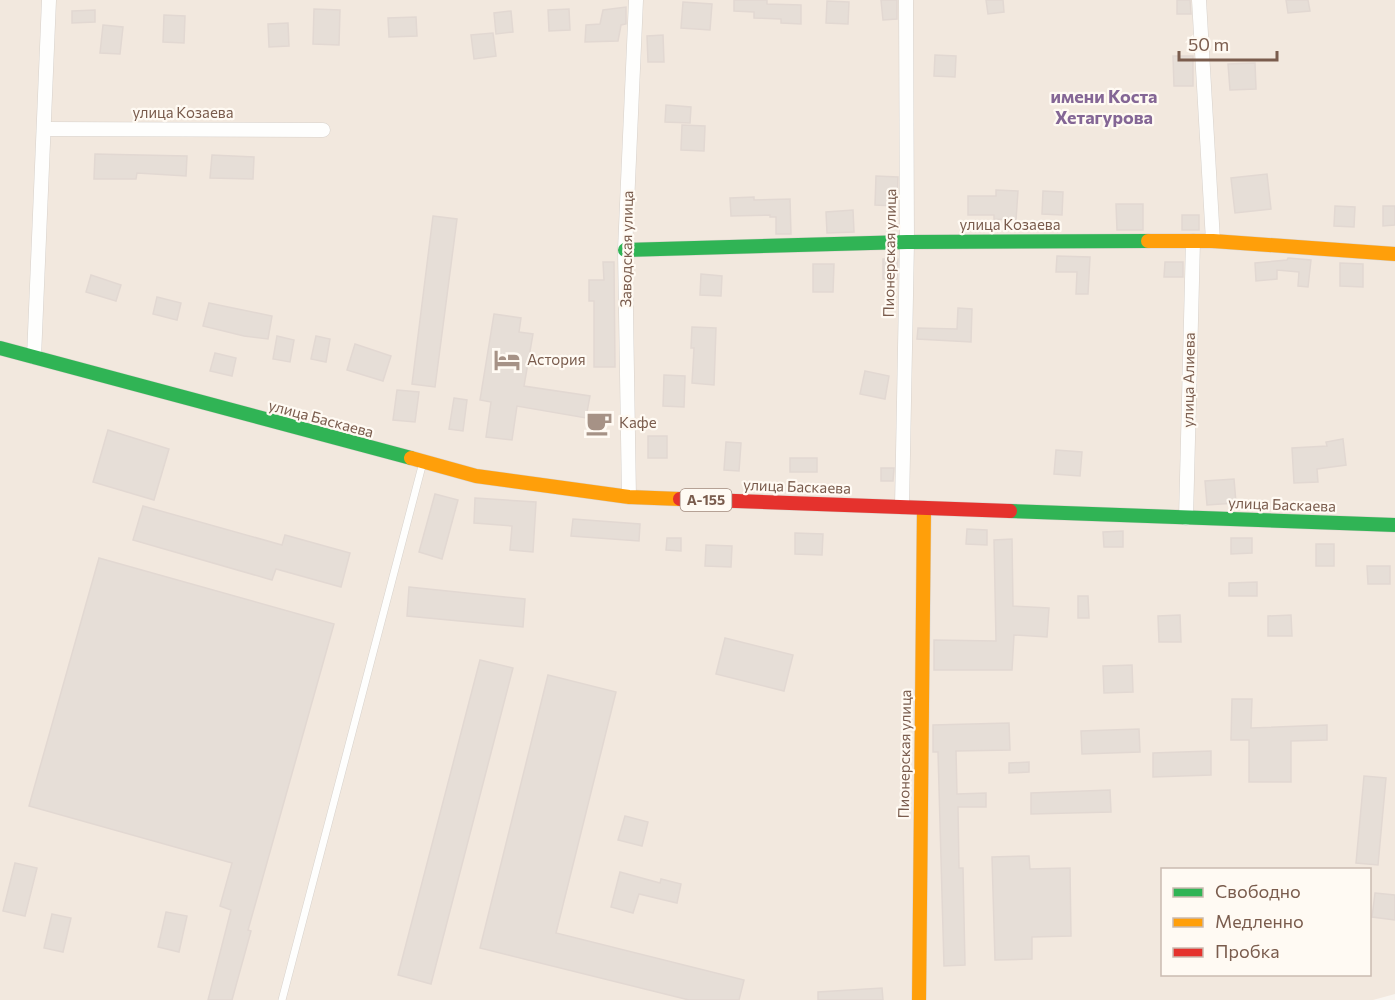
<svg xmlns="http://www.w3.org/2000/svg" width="1395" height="1000" font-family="Commissioner,sans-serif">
  <rect width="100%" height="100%" fill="#f9f5f0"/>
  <path fill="#f2e8de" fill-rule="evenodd" d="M0,0h1395v994l-22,6h-1373zM1162,870h208v104h-208z"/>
  <g fill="#e6ded7" stroke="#e2d8d2" stroke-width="1.5">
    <polygon points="734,0 767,0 767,4 801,5 801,24 781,23 781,19 754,18 754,12 734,11"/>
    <polygon points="881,0 897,0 897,19 883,20"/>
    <polygon points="986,0 1003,0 1004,12 988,14"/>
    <polygon points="1177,0 1190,0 1191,14 1177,14"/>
    <polygon points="1286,0 1308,0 1310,11 1288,13"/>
    <polygon points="827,1 849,2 848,24 826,23"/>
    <polygon points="683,2 712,4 710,30 681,28"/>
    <polygon points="626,7 626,24 621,25 618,41 585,42 586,25 600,24 603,10"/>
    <polygon points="314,9 340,10 339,45 313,44"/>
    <polygon points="569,9 570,30 549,31 548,10"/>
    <polygon points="95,10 95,22 72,23 72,11"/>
    <polygon points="511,11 513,32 496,34 494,13"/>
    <polygon points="164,15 185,16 184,43 163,42"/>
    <polygon points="416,17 417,36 389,37 388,18"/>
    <polygon points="288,23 289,46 269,47 268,24"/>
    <polygon points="103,25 123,27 120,54 100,53"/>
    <polygon points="493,33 496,56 474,59 471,35"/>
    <polygon points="663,35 664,62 648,62 647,36"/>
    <polygon points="935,55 956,56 955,77 934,76"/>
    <polygon points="1173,56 1193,56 1193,86 1174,86"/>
    <polygon points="1255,63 1256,89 1230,90 1228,64"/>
    <polygon points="666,105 691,107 690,123 665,122"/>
    <polygon points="682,125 705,126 704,151 681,150"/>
    <polygon points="95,154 187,156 186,176 137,173 136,179 94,179"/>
    <polygon points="212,155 254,157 253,179 210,178"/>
    <polygon points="1267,174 1271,209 1235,213 1231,178"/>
    <polygon points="876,176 898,177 897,206 875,205"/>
    <polygon points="996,190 1018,191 1016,220 994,219 994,215 968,215 968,196 996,196"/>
    <polygon points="1043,191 1063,192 1062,215 1042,214"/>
    <polygon points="754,197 754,200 790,199 791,234 776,234 776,217 770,217 770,215 731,216 730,198"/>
    <polygon points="1116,204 1143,204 1143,230 1117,230"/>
    <polygon points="1335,206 1355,207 1354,227 1334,226"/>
    <polygon points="1383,206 1395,206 1395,225 1383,226"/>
    <polygon points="853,210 854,232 827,233 826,212"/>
    <rect x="1182" y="215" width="17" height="15"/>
    <polygon points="433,216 457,219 435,387 412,384"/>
    <polygon points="1057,256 1090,257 1088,294 1076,294 1077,272 1056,272"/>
    <polygon points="1288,258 1311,260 1308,287 1298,286 1299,272 1277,270 1277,279 1256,281 1255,263 1287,260"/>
    <polygon points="883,259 898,259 897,279 883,279"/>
    <polygon points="603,262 614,262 615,367 594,367 594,301 589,301 589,280 604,280"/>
    <polygon points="1165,262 1183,262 1183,277 1164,277"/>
    <polygon points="1340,263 1363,264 1363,287 1340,286"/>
    <polygon points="813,264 834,264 833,292 813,292"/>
    <polygon points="701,274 722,276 721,296 700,295"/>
    <polygon points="91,275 121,285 116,301 86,292"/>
    <polygon points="157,297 181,303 177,320 153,314"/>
    <polygon points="209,303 272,316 268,339 244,336 203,326"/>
    <polygon points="958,308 972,309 971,342 917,339 918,328 957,329"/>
    <polygon points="494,314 521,318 519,332 533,334 524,386 590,396 586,418 517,406 512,440 486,437 491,402 480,400"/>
    <polygon points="692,327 716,328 714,385 692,383 694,348 691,348"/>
    <polygon points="277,336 294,340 290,362 273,359"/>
    <polygon points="316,336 330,339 326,362 311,359"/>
    <polygon points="355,344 391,356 383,381 347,370"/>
    <polygon points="215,353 236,358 232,376 210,371"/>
    <polygon points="865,371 889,376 885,399 860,394"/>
    <polygon points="664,375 685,376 684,407 663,406"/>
    <polygon points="397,390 419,392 415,422 393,420"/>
    <polygon points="454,398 467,400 463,431 449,429"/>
    <polygon points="108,430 169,449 154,500 93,482"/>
    <rect x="648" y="436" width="19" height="22"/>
    <polygon points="1343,439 1346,465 1317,469 1318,482 1294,483 1292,448 1327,446 1326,442"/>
    <polygon points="726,442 741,443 739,471 724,470"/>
    <polygon points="1056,450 1082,452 1080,476 1054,474"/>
    <rect x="790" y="458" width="27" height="14"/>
    <polygon points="881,468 894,468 893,481 881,481"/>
    <polygon points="1234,479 1236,503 1207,505 1205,481"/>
    <polygon points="435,494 458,500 442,559 419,552"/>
    <polygon points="475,498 536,502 533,552 510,550 512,526 474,523"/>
    <polygon points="143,506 282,545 285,535 350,553 341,587 276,569 272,580 133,540"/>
    <polygon points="573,519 640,524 639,541 571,536"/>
    <polygon points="967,529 987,530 987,545 966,544"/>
    <polygon points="1123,531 1123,547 1104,547 1103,532"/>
    <polygon points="795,533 823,534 822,555 795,554"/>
    <polygon points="667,538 681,538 681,551 666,550"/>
    <polygon points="1231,538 1252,538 1252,553 1231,554"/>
    <polygon points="1012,539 1013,606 1049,608 1047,637 1014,635 1012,670 934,670 934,640 996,641 994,540"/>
    <rect x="1316" y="544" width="18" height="22"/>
    <polygon points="706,545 732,546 731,567 705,566"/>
    <polygon points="99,558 334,624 248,930 251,931 232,1000 208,1000 231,910 220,906 232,863 29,806"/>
    <polygon points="1367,566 1390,566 1390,584 1368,584"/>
    <polygon points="1257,582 1257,596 1229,596 1229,583"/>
    <polygon points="409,587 525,599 523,627 407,616"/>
    <polygon points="1078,596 1088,596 1089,618 1078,618"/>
    <polygon points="1180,615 1181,642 1159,642 1158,616"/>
    <polygon points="1291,615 1292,636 1268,636 1268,616"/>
    <polygon points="725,638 793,655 784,691 716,674"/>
    <polygon points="480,660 513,668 431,984 398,975"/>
    <polygon points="1132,665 1133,692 1104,693 1103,666"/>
    <polygon points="548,675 616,692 556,933 744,980 739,1000 689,1000 480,948"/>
    <polygon points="1232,699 1252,699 1251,728 1327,725 1327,740 1291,741 1291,782 1249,782 1249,740 1231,740"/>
    <polygon points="1009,723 1010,750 956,751 957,794 986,793 986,807 958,807 959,868 963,868 965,965 944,966 938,752 933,752 933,725"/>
    <polygon points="1139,729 1140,752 1082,754 1081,731"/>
    <polygon points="1211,751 1211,775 1153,777 1153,753"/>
    <polygon points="1029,762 1029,772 1009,773 1009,763"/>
    <polygon points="1364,776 1386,778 1378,865 1356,863"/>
    <polygon points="1110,790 1111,812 1031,814 1031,793"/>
    <polygon points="625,816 648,822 642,846 618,840"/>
    <polygon points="1029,856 1030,869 1070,868 1071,936 1032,937 1032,959 995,960 992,857"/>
    <polygon points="15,863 37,868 25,916 3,911"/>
    <polygon points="620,872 660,883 661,879 681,884 677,903 639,894 633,913 611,907"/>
    <polygon points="1375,893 1395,895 1395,920 1372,917"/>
    <polygon points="166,912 187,916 179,952 158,947"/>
    <polygon points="52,914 71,918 63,952 44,948"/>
    <polygon points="882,988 883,1000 818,1000 818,992"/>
  </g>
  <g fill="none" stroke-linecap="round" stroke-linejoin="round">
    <g stroke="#d7d1cb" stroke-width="8">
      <polyline id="lane" points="282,1000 422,466"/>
    </g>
    <g stroke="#d7d1cb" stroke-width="15">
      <g id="street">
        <polyline points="1199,0 1213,241"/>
        <polyline points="44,129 323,130"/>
        <polyline points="34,357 49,0"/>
        <polyline points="629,497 625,250 636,0"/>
        <polyline points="902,507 907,242 906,0"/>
        <polyline points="1186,518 1193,241"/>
      </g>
    </g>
    <g stroke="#d9d2cb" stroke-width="15">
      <g id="fast">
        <polyline points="625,250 907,242 1148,241"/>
        <polyline points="0,348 411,458"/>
        <polyline points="1010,511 1395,525"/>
      </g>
    </g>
    <g stroke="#d9d2cb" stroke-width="15">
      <g id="slow">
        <polyline points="1148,241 1213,241 1395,254"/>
        <polyline points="411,458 476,476 629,497 680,499"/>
        <polyline points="919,1000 924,508"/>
      </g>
    </g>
    <g stroke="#d9d2cb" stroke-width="15">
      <polyline id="jam" points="680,499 1010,511"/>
    </g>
    <use href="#lane" stroke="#fefefd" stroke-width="7"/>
    <use href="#street" stroke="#fefefd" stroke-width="14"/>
    <use href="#fast" stroke="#30b455" stroke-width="14"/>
    <use href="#slow" stroke="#ff9f0a" stroke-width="14"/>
    <use href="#jam" stroke="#e5322d" stroke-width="14"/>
  </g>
  <defs>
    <g id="hotel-bare" transform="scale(2.07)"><path d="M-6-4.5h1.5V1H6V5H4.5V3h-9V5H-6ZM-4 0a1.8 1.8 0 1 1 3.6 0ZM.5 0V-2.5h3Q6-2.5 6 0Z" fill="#a69286" stroke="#fffaf3" stroke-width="2.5" paint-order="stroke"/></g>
    <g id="cafe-bare" transform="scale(2.07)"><path d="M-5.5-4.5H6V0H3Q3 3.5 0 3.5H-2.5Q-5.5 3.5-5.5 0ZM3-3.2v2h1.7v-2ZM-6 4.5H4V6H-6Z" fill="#a69286" stroke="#fffaf3" stroke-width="2.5" paint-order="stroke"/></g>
  </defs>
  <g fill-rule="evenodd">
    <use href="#hotel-bare" x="507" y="360"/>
    <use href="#cafe-bare" x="599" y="423"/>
  </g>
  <g text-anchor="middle" stroke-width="4.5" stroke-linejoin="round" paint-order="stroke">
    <rect fill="#fffaf3" stroke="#a28b7f" stroke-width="1.5" x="680.5" y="489" width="51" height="22" rx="4.5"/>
    <g font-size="14" font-weight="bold" fill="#7a5c4d">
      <text x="706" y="505">А-155</text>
    </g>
    <g font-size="15" fill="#7a5c4d" stroke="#fffaf3">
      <text x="183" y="118">улица Козаева</text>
      <text x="1010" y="230">улица Козаева</text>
      <text transform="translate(627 249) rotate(-89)" y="5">Заводская улица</text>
      <text transform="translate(890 253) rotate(-89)" y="5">Пионерская улица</text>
      <text transform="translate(1189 380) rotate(-89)" y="5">улица Алиева</text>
      <text transform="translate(321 419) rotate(15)" y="5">улица Баскаева</text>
      <text transform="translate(797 487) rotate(2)" y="5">улица Баскаева</text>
      <text transform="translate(1282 505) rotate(2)" y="5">улица Баскаева</text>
      <text transform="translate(905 754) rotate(-89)" y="5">Пионерская улица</text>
    </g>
    <g font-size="15" fill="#7a5c4d" stroke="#fffaf3" text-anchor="start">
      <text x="527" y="365">Астория</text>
      <text x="619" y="428">Кафе</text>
    </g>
    <g font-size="18" font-weight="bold" fill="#846695" stroke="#fffaf3">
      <text x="1104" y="103">имени Коста<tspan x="1104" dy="21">Хетагурова</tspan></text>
    </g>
  </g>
  <rect x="1161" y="868" width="210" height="108" fill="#fffaf3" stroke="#cabbb1" stroke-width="1.5"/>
  <rect x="1173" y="888" width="30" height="9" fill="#30b455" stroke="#cabbb1" stroke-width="1.5"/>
  <text x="1215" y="898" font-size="18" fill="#7a5c4d">Свободно</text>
  <rect x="1173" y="918" width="30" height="9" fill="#ff9f0a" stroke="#cabbb1" stroke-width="1.5"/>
  <text x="1215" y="928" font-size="18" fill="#7a5c4d">Медленно</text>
  <rect x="1173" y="948" width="30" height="9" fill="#e5322d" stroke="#cabbb1" stroke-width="1.5"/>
  <text x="1215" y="958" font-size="18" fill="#7a5c4d">Пробка</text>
  <path d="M1179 51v9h98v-9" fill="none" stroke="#7a5c4d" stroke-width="3"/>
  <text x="1188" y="51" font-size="18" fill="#7a5c4d" stroke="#fffaf3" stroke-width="4.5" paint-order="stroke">50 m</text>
</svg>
